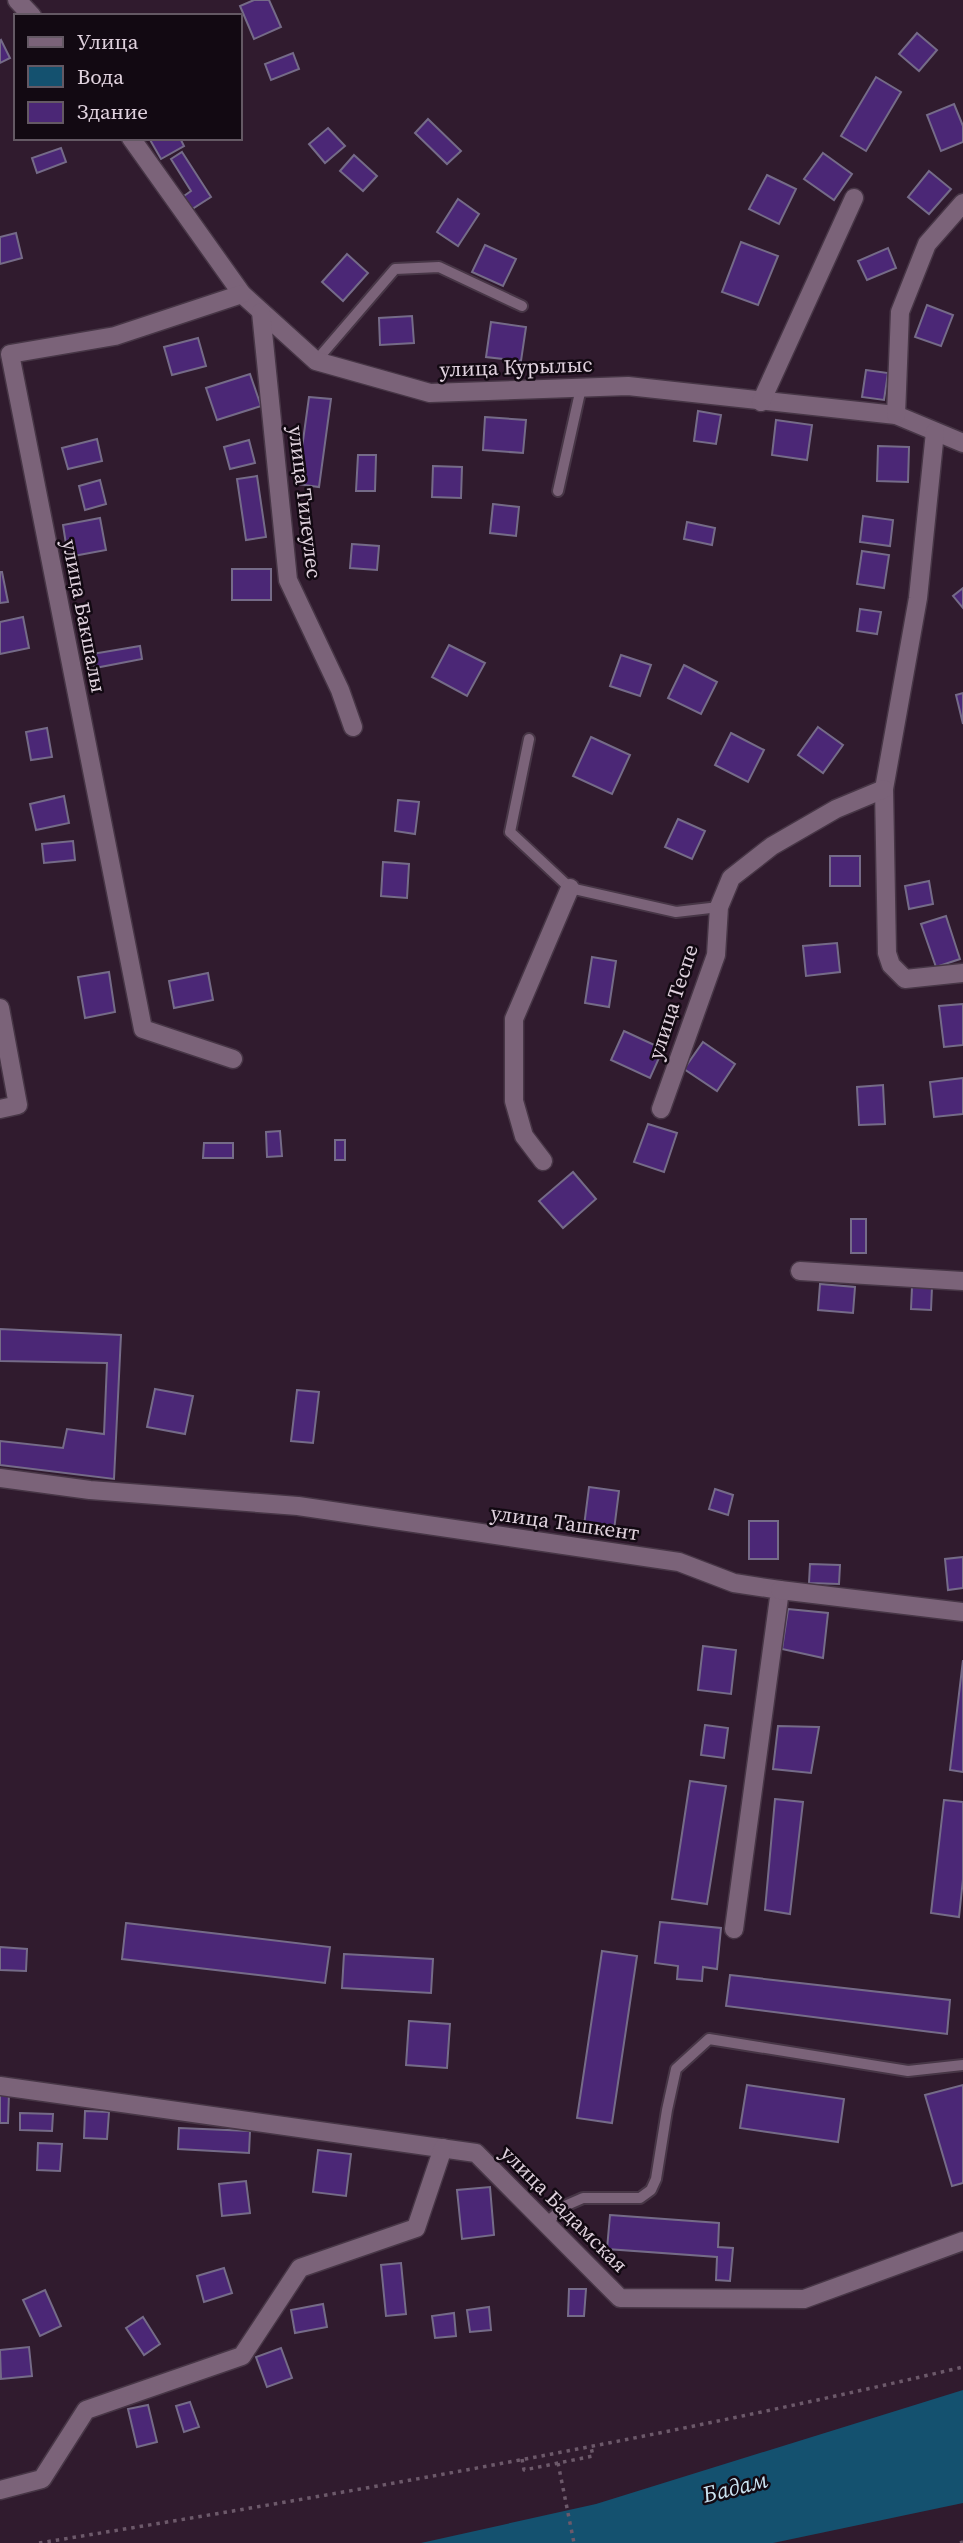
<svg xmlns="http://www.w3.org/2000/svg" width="963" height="2543" font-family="'Source Serif 4',serif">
  <rect width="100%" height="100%" fill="#301b2e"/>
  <polygon fill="#14516f" points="963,2390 963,2503 773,2543 421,2543 596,2504"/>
  <g fill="#4b2776" stroke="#756b88" stroke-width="2">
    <polygon points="254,0 269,0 281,27 254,39 240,6"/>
    <polygon points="917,33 937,50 919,71 899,54"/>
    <polygon points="1,40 10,58 0,63 0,41"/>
    <polygon points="293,53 299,69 271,80 265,64"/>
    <polygon points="876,77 901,92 866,151 841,136"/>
    <polygon points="954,104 963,126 963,142 941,151 927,115"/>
    <polygon points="428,119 461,151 447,164 415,133"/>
    <polygon points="328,128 345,146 325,163 309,144"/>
    <polygon points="149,138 180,138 184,146 161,159"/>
    <polygon points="61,148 66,162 37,173 32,158"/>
    <polygon points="182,152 211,197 189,211 181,198 191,191 171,159"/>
    <polygon points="823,153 852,174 834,200 804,179"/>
    <polygon points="354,155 377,176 363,191 340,171"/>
    <polygon points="929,171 951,189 929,214 908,197"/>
    <polygon points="767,175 796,189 779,224 749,209"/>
    <polygon points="458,199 479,214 458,246 437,232"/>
    <polygon points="16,233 22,258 0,264 0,237"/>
    <polygon points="741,242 778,256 758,305 722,292"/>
    <polygon points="485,245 516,259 503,286 472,272"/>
    <polygon points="888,248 896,268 867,280 858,261"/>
    <polygon points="347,254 368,273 343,301 322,282"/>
    <polygon points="927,305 953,315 941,346 915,337"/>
    <polygon points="412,316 414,343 380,345 379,318"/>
    <polygon points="491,322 526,327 521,361 486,357"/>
    <polygon points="198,338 206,366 172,375 164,347"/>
    <polygon points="866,370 888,373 884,400 862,397"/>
    <polygon points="250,374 261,406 217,420 206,388"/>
    <polygon points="309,397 331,399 319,487 297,484"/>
    <polygon points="698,411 721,415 716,444 694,441"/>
    <polygon points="485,417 526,420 523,453 483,450"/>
    <polygon points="776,420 812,425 807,460 772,455"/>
    <polygon points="97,439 102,461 68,469 62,448"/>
    <polygon points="249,440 255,463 230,469 224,447"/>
    <polygon points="878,446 909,447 908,482 877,481"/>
    <polygon points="358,455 376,455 375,491 356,491"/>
    <polygon points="433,466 462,467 461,498 432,497"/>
    <polygon points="257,476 266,537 246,540 237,479"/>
    <polygon points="100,480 106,504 85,510 79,486"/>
    <polygon points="493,504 519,507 516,536 490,533"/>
    <polygon points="863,516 893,520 890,546 860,542"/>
    <polygon points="100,518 106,550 68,557 63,525"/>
    <polygon points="687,522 715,528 712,545 684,539"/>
    <polygon points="352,544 379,546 377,570 350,568"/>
    <polygon points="862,551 889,555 884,588 857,584"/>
    <rect x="232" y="569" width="39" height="31"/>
    <polygon points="0,572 2,572 8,602 0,603"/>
    <polygon points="963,588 963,608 953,596"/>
    <polygon points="860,609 881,612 877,634 857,631"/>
    <polygon points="23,617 29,648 0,654 0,622"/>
    <polygon points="449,645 485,663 467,696 432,677"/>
    <polygon points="140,646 142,659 95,668 92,654"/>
    <polygon points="621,655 651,665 640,696 610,686"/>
    <polygon points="684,665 717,682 701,714 668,698"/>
    <polygon points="963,693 963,724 956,695"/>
    <polygon points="818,727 843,745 823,773 798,755"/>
    <polygon points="47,728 52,757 31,760 26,732"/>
    <polygon points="731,733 764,750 748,782 715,765"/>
    <polygon points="591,737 630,755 612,794 573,776"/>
    <polygon points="64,796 69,823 36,830 30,804"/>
    <polygon points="398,800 419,802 415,834 395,831"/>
    <polygon points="678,819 705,831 692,859 665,847"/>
    <polygon points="73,841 75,860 44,863 42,844"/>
    <rect x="830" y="856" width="30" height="30"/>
    <polygon points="383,862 409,864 407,898 381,896"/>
    <polygon points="929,881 933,904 909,909 905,886"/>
    <polygon points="946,916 960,959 936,967 921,924"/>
    <polygon points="837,943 840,972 806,976 803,946"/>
    <polygon points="592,957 616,961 609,1007 585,1003"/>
    <polygon points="109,972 115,1012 85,1018 78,977"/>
    <polygon points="208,973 213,1000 174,1008 169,981"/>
    <polygon points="963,1004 963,1045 944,1047 939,1006"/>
    <polygon points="624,1031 663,1049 650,1078 611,1060"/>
    <polygon points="703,1042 735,1064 717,1091 684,1069"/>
    <polygon points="963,1078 963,1114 934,1117 930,1082"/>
    <polygon points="883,1085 885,1124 859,1125 857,1087"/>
    <polygon points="648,1124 677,1133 664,1172 634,1162"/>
    <polygon points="280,1131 282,1156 267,1157 266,1132"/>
    <rect x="335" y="1140" width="10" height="20"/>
    <polygon points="204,1143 233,1143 233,1158 203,1158"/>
    <polygon points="573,1172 596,1199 563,1228 539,1201"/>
    <rect x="851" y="1219" width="15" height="34"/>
    <polygon points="820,1284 855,1287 853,1313 818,1310"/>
    <polygon points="912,1287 932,1287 931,1310 911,1309"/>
    <polygon points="0,1329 121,1335 114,1479 0,1465 0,1441 63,1448 67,1429 104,1434 107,1363 0,1361"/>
    <polygon points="155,1389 193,1396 185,1434 147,1427"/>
    <polygon points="297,1390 319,1392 313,1443 291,1441"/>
    <polygon points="589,1487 619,1491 614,1530 584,1526"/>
    <polygon points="715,1489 733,1495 728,1515 709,1509"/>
    <rect x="749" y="1521" width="29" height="38"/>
    <polygon points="963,1557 963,1588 948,1590 945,1559"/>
    <polygon points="810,1564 840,1565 839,1584 809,1583"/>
    <polygon points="788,1609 828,1613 823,1658 782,1649"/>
    <polygon points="703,1646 736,1650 731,1694 698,1690"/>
    <polygon points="963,1660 963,1772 950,1770"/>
    <polygon points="705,1725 728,1728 724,1758 701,1755"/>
    <polygon points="778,1726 819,1727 811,1773 773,1769"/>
    <polygon points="690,1781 726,1786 707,1904 672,1899"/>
    <polygon points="775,1799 803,1802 790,1914 765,1910"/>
    <polygon points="944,1800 963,1802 963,1879 959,1917 931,1913"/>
    <polygon points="660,1922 721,1928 717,1969 703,1967 702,1981 677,1979 678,1966 655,1963"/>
    <polygon points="126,1923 330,1947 325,1983 122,1959"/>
    <polygon points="0,1947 27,1949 26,1971 0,1970"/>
    <polygon points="602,1951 637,1956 612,2123 577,2118"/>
    <polygon points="344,1954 433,1959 431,1993 342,1988"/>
    <polygon points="730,1975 950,2000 947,2034 726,2006"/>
    <polygon points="409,2021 450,2024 447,2068 406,2065"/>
    <polygon points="747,2085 844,2099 838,2142 740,2128"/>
    <polygon points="963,2085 963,2183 952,2186 925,2095"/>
    <polygon points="0,2093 9,2093 8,2123 0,2123"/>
    <polygon points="85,2111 109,2112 107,2139 84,2138"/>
    <polygon points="20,2113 53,2114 52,2131 20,2130"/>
    <polygon points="179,2128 250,2131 249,2153 178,2149"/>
    <polygon points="38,2143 62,2144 60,2171 37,2170"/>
    <polygon points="318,2150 351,2154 346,2196 313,2192"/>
    <polygon points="246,2181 250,2213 222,2216 219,2184"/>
    <polygon points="490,2187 494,2235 462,2239 457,2190"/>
    <polygon points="610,2215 719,2223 718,2247 733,2248 730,2281 716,2280 717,2257 607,2249"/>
    <polygon points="401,2263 406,2314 386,2316 381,2265"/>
    <polygon points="224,2268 232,2293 204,2302 197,2276"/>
    <polygon points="569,2289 586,2289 584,2316 568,2316"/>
    <polygon points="45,2290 61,2326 40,2336 23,2300"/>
    <polygon points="323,2304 327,2327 295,2333 291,2310"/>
    <polygon points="489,2307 491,2330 470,2332 467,2310"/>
    <polygon points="454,2313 456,2336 435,2338 432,2316"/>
    <polygon points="143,2317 160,2344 144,2355 126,2328"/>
    <polygon points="29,2347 32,2376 1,2379 0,2350"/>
    <polygon points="281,2348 292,2378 267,2387 256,2357"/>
    <polygon points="190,2402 199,2427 184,2432 176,2406"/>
    <polygon points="148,2405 157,2442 137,2447 128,2409"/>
  </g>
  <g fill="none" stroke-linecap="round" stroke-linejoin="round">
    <g stroke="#473646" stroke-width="14">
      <g id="lane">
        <polyline points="316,361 395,269 439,267 522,306"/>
        <polyline points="558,491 581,388"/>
        <polyline points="529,739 510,832 570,888 676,912 719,907"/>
        <polyline points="547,2222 567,2205 583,2198 640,2198 651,2190 656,2179 667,2110 676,2069 709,2039 908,2071 963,2065"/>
      </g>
    </g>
    <g stroke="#473646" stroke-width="21">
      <g id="street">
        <polyline points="17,0 32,16"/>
        <polyline points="131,138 242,294 316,361 430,393 628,386 896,415 963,443"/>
        <polyline points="261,312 288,580 340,690 353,727"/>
        <polyline points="761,402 854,198"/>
        <polyline points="896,415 900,312 927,244 963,203"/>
        <polyline points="935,432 918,598 884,789 887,953 891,965 905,979 963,973"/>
        <polyline points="0,1008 18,1105 0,1109"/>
        <polyline points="233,1059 143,1029 10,354 115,336 242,294"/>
        <polyline points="661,1109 716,955 719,907 731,878 772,846 836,809 884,789"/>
        <polyline points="543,1161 524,1136 514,1101 514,1019 570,888"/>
        <polyline points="800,1271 963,1281"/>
        <polyline points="0,1478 90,1490 298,1506 679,1562 734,1583 780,1590 734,1929"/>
        <polyline points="780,1590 963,1612"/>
        <polyline points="0,2086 476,2153 620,2298 804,2299 963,2241"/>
        <polyline points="0,2490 42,2479 86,2410 242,2356 300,2268 416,2228 443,2148"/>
      </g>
    </g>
    <g stroke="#6c596a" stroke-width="3.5" stroke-dasharray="3.5 5" stroke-linecap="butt">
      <polyline points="522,2459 524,2470 593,2456 591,2447"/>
      <polyline points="558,2463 574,2543"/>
      <path d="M39,2543c309,-50 619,-104 924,-176"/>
      <polyline points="960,2543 963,2542"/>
    </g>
    <use href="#lane" stroke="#7b6379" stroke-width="10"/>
    <use href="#street" stroke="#7b6379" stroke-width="18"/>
  </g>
  <g text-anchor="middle" stroke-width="5" stroke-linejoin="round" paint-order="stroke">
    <g font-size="21" fill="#e0d2de" stroke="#120912">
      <text transform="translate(516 367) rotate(-2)" y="7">улица Курылыс</text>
      <text transform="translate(305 502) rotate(83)" y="7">улица Тилеулес</text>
      <text transform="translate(84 616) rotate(79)" y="7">улица Бакшалы</text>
      <text transform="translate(673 1002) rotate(-72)" y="7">улица Теспе</text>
      <text transform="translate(565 1523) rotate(8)" y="7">улица Ташкент</text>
      <text transform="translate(564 2209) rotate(45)" y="7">улица Бадамская</text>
    </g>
    <g font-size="23" font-style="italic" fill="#cce4f2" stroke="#120912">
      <text transform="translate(735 2487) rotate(-14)" y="8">Бадам</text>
    </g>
  </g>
  <rect x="14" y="14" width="228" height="126" fill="#120912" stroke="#645964" stroke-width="2"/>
  <rect x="28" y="37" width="35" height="10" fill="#7b6379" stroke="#645964" stroke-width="2"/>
  <text x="77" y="49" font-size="21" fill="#e0d2de">Улица</text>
  <rect x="28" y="66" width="35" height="21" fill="#14516f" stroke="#645964" stroke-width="2"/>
  <text x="77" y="84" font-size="21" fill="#e0d2de">Вода</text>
  <rect x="28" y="102" width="35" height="21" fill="#4b2776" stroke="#645964" stroke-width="2"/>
  <text x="77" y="119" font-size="21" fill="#e0d2de">Здание</text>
</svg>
